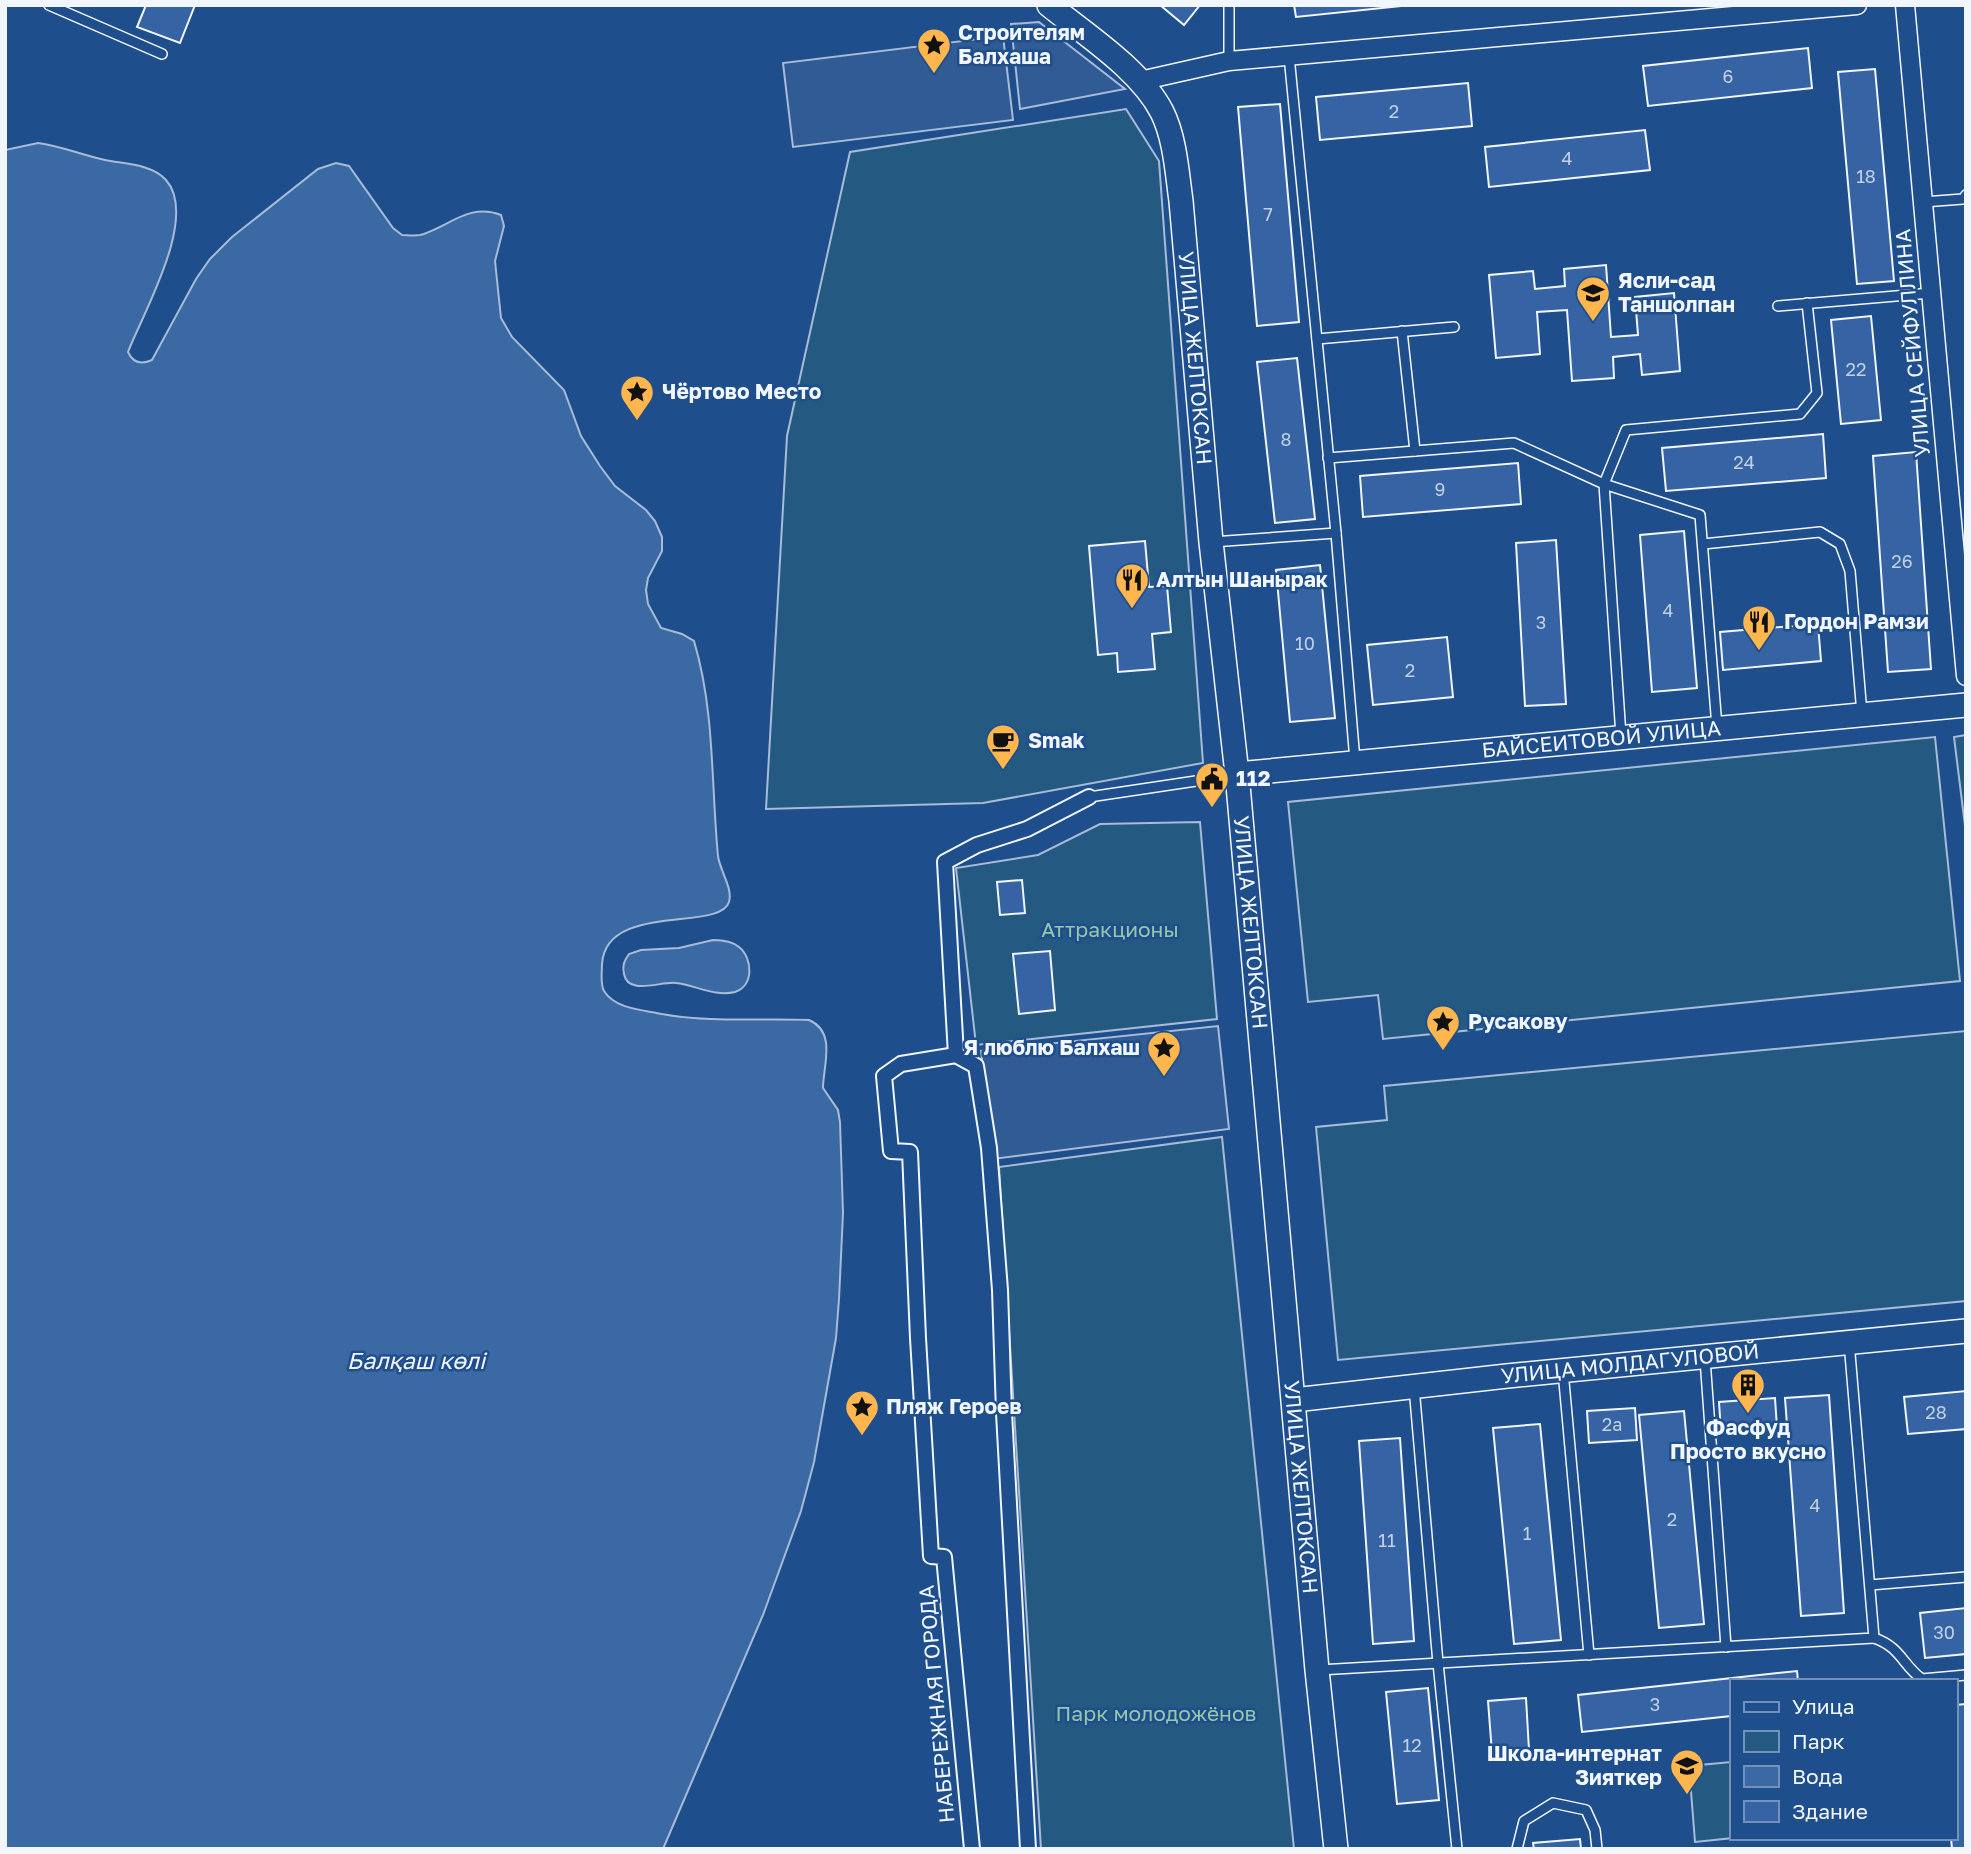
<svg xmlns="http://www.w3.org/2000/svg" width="1971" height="1854" font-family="'Golos Text',sans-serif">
  <rect width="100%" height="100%" fill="#1f4e8c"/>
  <g fill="#245a82" stroke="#a8bbd7" stroke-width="2">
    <polygon points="1126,109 1159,161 1203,763 983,803 766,809 787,436 850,152"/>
    <polygon points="1966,735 1966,834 1954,737"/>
    <polygon points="1935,737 1960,981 1383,1039 1378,995 1308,1002 1288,802"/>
    <polygon points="1200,822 1217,1019 976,1045 956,868 1038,855 1100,824"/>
    <polygon points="1966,1031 1966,1301 1338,1360 1316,1127 1387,1120 1384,1086"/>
    <polygon points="1222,1137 1294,1849 1041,1849 999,1167"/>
    <polygon points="1731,1762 1733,1838 1695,1842 1689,1766"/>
  </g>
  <g fill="#305b95" stroke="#a8bbd7" stroke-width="2">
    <polygon points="1039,22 1125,89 1020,109 1011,24"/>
    <polygon points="1003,36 1013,120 793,147 783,63"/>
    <polygon points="1218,1026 1229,1129 993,1159 981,1051"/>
  </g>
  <g fill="#3b69a3" stroke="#a8bbd7" stroke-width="2">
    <path d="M38,143c23,3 44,12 67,17 19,4 47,4 61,20 33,37 -23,133 -38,172 5,11 13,13 24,8l44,-81 14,-20 22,-22 86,-68 18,-6 13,3 44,62 9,7c5,0 12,1 18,0 27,-7 49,-33 81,-20l3,11 -9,35 6,57 11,19 52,53 17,46 19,30 15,20 31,24 9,11 7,16v14l-14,27 -2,12 2,14 13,24 21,6 12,7c21,70 17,143 24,215 2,15 15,32 11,46 -9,30 -123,0 -127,62 0,8 -2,20 2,27 11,18 39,19 58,23 49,9 98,4 147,6 28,12 14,46 14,68l15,22 2,12 3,91 -4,86 -3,39 -22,124 -13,49 -38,104 -100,234h-658v-1699z"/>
    <path d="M713,940c9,0 19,1 26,7 14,11 15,39 -4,45 -20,5 -40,-7 -59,-9 -15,-2 -48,13 -52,-9 -2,-8 0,-13 5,-20l12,-4 38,-2z"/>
  </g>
  <g fill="#3563a3" stroke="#f2f6ff" stroke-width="2">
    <polygon points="146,5 195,5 180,43 137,27"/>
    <polygon points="1160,5 1200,5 1184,25"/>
    <polygon points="1294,5 1411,5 1296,17"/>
    <polygon points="1808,48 1812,88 1648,106 1643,66"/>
    <polygon points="1875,69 1894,281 1857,284 1838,72"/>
    <polygon points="1468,83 1472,126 1320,140 1316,97"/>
    <polygon points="1280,104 1299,322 1257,326 1238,107"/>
    <polygon points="1645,130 1650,170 1489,187 1485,147"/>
    <polygon points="1606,265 1611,337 1638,335 1635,297 1674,293 1680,371 1642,375 1640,354 1613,357 1614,378 1572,381 1567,310 1537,312 1540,354 1496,358 1489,275 1533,271 1535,289 1565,286 1564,269"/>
    <polygon points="1871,316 1881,420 1841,424 1831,320"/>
    <polygon points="1297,358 1315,519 1275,523 1257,362"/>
    <polygon points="1823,434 1826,478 1666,491 1662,448"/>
    <polygon points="1916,452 1931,669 1888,672 1873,456"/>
    <polygon points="1518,463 1521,504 1363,517 1360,476"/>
    <polygon points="1684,531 1697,688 1652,692 1640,535"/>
    <polygon points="1556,540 1566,704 1525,706 1516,543"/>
    <polygon points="1145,541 1149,587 1167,586 1171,632 1152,634 1155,669 1118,672 1117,653 1098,655 1089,546"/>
    <polygon points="1320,565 1335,718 1290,722 1276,570"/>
    <polygon points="1818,624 1821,661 1723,670 1720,632"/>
    <polygon points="1447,637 1453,697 1373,705 1367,645"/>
    <polygon points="1022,880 1025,913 1000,915 997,882"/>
    <polygon points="1050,951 1055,1010 1019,1014 1013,954"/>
    <polygon points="1966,1391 1966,1429 1908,1434 1904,1397"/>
    <polygon points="1829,1395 1844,1613 1801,1616 1785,1398"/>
    <polygon points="1775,1398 1777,1428 1721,1432 1719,1402"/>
    <polygon points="1635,1408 1637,1440 1589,1443 1587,1411"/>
    <polygon points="1684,1411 1704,1624 1659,1628 1639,1415"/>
    <polygon points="1540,1424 1561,1640 1514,1644 1493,1428"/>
    <polygon points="1400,1438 1414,1641 1373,1644 1359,1441"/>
    <polygon points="1966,1608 1966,1654 1925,1658 1920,1613"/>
    <polygon points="1797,1671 1798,1681 1731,1681 1731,1716 1582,1732 1578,1695"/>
    <polygon points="1428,1688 1439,1800 1397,1804 1386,1692"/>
    <polygon points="1526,1698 1529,1750 1492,1753 1488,1701"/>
    <polygon points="1966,1704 1966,1849 1952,1849 1951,1838 1955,1838 1955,1705"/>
    <polygon points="1580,1839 1581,1849 1534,1849 1533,1843"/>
  </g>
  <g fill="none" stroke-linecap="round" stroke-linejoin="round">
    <g stroke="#f2f6ff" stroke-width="12">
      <g id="service">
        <polyline points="49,5 162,54"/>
        <polyline points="1229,61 1229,5"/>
        <polyline points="1923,202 1963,199 1966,195"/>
        <polyline points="1778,306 1931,293"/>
        <polyline points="1402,331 1415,451"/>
        <polyline points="1317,339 1454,327"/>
        <polyline points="1328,458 1514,443 1604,484 1621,736"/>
        <polyline points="1336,533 1355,761"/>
        <polyline points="1212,542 1336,533 1289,56"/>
        <polyline points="1703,544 1820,532 1840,544 1850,571 1862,714"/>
        <polyline points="1717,727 1700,515 1604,484 1626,430 1800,414 1817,393 1807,303"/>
        <polyline points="1089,797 1236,775"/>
        <polyline points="1705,1359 1726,1647"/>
        <polyline points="1563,1371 1589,1655"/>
        <polyline points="1414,1387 1438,1663 1457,1849"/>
        <polyline points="1870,1585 1966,1577"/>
        <path d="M1874,1638c27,9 29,28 48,41l44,-4"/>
        <polyline points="1319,1670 1874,1638 1849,1342"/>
        <polyline points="1517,1849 1524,1821 1553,1803 1586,1810 1595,1830 1597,1849"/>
      </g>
    </g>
    <g stroke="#f2f6ff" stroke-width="18">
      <g id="pedestrian">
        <polyline points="956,1055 945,862 977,845 1027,829 1089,797"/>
        <polyline points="972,1849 944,1557 931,1556 918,1338 910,1152 891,1151 884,1076 901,1064 956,1055 976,1066 989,1148 1000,1290 1004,1413 1028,1849"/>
      </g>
    </g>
    <g stroke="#f2f6ff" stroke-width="21">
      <g id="minor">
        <polyline points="1905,5 1966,676"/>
        <polyline points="1140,81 1229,61 1857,5"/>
      </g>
    </g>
    <g stroke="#f2f6ff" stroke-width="26">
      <g id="tertiary">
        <path id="s1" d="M1049,5c37,30 91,64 113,107 13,26 15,60 19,89l30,341 26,232 80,896 19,179"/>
        <path id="s2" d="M1237,774l729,-69"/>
        <path id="s3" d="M1294,1400l213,-24 459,-45"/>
      </g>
    </g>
    <use href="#service" stroke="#1f4e8c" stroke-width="9"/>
    <use href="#pedestrian" stroke="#1f4e8c" stroke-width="14"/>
    <use href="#minor" stroke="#1f4e8c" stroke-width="18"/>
    <use href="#tertiary" stroke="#1f4e8c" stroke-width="23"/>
  </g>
  <defs>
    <g id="sight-pin" transform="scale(1.75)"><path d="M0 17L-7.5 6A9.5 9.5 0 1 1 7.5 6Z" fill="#ffb74d" stroke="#1f4e8c"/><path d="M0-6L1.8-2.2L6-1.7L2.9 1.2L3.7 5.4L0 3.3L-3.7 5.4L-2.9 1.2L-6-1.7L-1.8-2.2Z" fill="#111"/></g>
    <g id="school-pin" transform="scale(1.75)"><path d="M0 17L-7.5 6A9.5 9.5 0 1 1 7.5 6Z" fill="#ffb74d" stroke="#1f4e8c"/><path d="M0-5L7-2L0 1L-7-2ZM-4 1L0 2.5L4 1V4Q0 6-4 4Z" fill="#111"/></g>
    <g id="restaurant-pin" transform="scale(1.75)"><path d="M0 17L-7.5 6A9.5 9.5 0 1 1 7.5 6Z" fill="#ffb74d" stroke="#1f4e8c"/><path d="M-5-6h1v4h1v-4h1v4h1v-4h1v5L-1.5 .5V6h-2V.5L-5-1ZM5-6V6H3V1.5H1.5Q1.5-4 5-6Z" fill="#111"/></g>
    <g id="cafe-pin" transform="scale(1.75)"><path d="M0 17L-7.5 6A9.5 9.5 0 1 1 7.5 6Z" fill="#ffb74d" stroke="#1f4e8c"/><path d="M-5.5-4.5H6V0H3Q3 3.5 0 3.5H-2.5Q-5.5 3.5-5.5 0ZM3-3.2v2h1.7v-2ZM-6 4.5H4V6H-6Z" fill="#111"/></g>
    <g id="civic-pin" transform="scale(1.75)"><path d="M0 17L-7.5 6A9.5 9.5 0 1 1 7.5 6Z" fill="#ffb74d" stroke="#1f4e8c"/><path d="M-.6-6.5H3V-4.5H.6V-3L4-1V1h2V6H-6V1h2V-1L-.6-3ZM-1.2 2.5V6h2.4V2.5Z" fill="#111"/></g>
    <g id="building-pin" transform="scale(1.75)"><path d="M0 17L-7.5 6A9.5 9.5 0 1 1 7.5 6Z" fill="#ffb74d" stroke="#1f4e8c"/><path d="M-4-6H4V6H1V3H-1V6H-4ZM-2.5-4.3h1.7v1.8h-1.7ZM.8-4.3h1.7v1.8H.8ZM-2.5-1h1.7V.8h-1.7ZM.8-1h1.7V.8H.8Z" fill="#111"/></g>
  </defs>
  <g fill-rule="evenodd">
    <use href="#sight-pin" x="934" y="45"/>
    <use href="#school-pin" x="1593" y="293"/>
    <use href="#sight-pin" x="637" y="392"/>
    <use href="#restaurant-pin" x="1132" y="580"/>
    <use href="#restaurant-pin" x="1759" y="622"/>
    <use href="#cafe-pin" x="1003" y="741"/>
    <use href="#civic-pin" x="1212" y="779"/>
    <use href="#sight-pin" x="1443" y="1022"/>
    <use href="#sight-pin" x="1164" y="1048"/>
    <use href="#building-pin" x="1748" y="1385"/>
    <use href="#sight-pin" x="862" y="1407"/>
    <use href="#school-pin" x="1687" y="1766"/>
  </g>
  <g text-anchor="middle" stroke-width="5" stroke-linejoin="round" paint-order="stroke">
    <g font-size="18" fill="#c3d1e8">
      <text x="1728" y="83">6</text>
      <text x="1394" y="118">2</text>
      <text x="1567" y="165">4</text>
      <text x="1866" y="183">18</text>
      <text x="1268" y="221">7</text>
      <text x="1856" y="376">22</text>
      <text x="1286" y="446">8</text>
      <text x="1744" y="469">24</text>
      <text x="1440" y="496">9</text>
      <text x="1902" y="568">26</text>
      <text x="1668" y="617">4</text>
      <text x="1541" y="629">3</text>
      <text x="1305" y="650">10</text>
      <text x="1410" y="677">2</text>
      <text x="1936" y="1419">28</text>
      <text x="1612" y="1431">2а</text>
      <text x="1815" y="1512">4</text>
      <text x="1672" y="1526">2</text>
      <text x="1527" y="1540">1</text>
      <text x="1387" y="1547">11</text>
      <text x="1944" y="1639">30</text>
      <text x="1655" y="1711">3</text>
      <text x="1412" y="1752">12</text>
    </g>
    <g font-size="21" font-weight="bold" fill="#f2f6ff" stroke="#1f4e8c" text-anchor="start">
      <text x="958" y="40">Строителям<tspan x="958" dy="24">Балхаша</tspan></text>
      <text x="1618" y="288">Ясли-сад<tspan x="1618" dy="24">Таншолпан</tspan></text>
      <text x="662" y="399">Чёртово Место</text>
      <text x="1156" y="587">Алтын Шанырак</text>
      <text x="1784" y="629">Гордон Рамзи</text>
      <text x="1028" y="748">Smak</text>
      <text x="1236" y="786">112</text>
      <text x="1468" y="1029">Русакову</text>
      <text x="1140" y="1055" text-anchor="end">Я люблю Балхаш</text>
      <text x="886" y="1414">Пляж Героев</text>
      <text x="1748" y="1435" text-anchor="middle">Фасфуд<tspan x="1748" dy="24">Просто вкусно</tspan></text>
      <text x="1662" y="1761" text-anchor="end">Школа-интернат<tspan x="1662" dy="24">Зияткер</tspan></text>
    </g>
    <g font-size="21" fill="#f2f6ff" stroke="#1f4e8c">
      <text transform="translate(1913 343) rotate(-95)" y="7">УЛИЦА СЕЙФУЛЛИНА</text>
      <text dy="7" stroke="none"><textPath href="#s1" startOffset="406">УЛИЦА ЖЕЛТОКСАН</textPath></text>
      <text dy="7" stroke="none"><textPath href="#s2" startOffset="366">БАЙСЕИТОВОЙ УЛИЦА</textPath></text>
      <text dy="7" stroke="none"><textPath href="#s1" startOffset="973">УЛИЦА ЖЕЛТОКСАН</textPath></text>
      <text dy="7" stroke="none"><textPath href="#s3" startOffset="338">УЛИЦА МОЛДАГУЛОВОЙ</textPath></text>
      <text dy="7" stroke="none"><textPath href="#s1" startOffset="1540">УЛИЦА ЖЕЛТОКСАН</textPath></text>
      <text transform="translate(937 1704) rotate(-95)" y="7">НАБЕРЕЖНАЯ ГОРОДА</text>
    </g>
    <g font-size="21" fill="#97c8a6" stroke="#1f4e8c">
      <text x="1110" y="937">Аттракционы</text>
      <text x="1156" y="1721">Парк молодожёнов</text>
    </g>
    <g font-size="23" font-style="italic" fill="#f2f6ff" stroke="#1f4e8c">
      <text x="416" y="1369">Балқаш көлі</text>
    </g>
  </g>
  <rect width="1971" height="1854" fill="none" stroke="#f2f6ff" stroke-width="14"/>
  <rect x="1730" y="1679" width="228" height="161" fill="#1f4e8c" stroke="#7391ba" stroke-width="2"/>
  <rect x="1744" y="1702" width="35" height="10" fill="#1f4e8c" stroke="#7391ba" stroke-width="2"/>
  <text x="1792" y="1714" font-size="21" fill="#f2f6ff">Улица</text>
  <rect x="1744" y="1731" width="35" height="21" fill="#245a82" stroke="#7391ba" stroke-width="2"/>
  <text x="1792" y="1749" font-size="21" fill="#f2f6ff">Парк</text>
  <rect x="1744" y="1766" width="35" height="21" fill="#3b69a3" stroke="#7391ba" stroke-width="2"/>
  <text x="1792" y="1784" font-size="21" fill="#f2f6ff">Вода</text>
  <rect x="1744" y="1801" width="35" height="21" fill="#3563a3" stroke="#7391ba" stroke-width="2"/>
  <text x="1792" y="1819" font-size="21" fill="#f2f6ff">Здание</text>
</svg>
